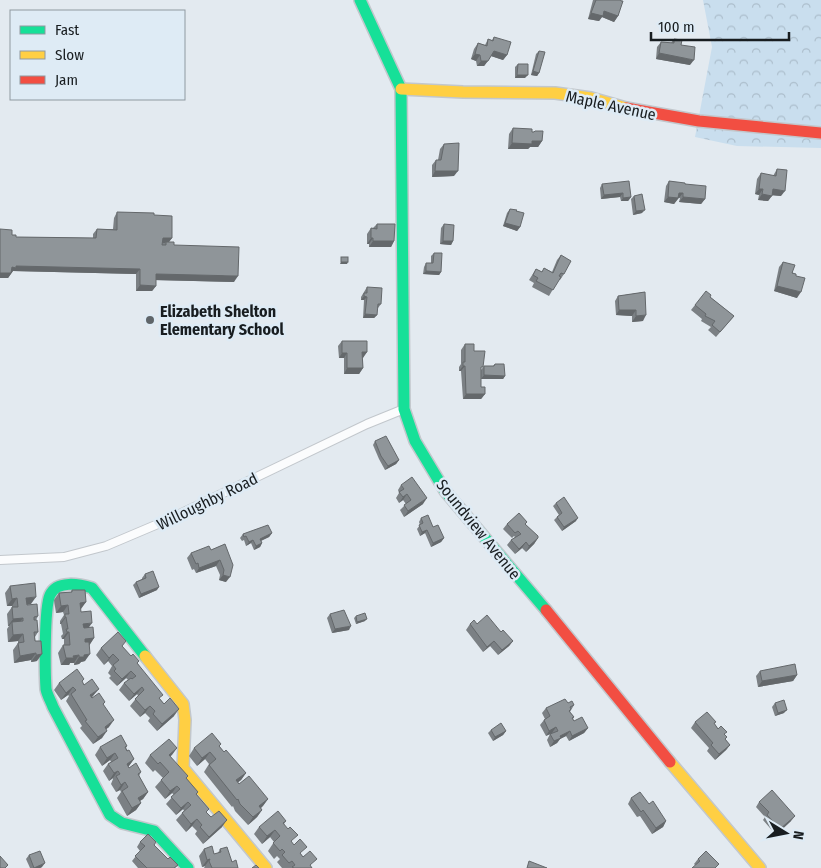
<svg xmlns="http://www.w3.org/2000/svg" width="821" height="868" font-family="'Fira Sans Condensed',sans-serif">
  <defs>
    <pattern id="park-crowns" width="20" height="18" patternUnits="userSpaceOnUse" patternTransform="scale(1.25)"><rect width="20" height="18" fill="#c9deee"/><path d="M2 6a3 3 0 1 1 6 0M12 15a3 3 0 1 1 6 0" fill="none" stroke="#acbecc"/></pattern>
  </defs>
  <rect width="100%" height="100%" fill="#e3eaf0"/>
  <polygon fill="url(#park-crowns)" points="703,0 821,0 821,148 737,146 695,137 712,47"/>
  <g fill="none" stroke-linecap="round" stroke-linejoin="round">
    <g stroke="#c2c7cc" stroke-width="10">
      <polyline id="street" points="0,560 64,557 106,546 165,521 367,424 404,409"/>
    </g>
    <g stroke="#c2c7cc" stroke-width="14">
      <g id="fast">
        <polyline points="360,0 401,89 404,409 415,441 445,491 546,610"/>
        <path d="M145,656l-53,-68c-13,-4 -35,-8 -42,7 -6,13 -5,78 -4,94 1,6 5,12 7,18l57,108 12,8 32,8 34,37"/>
      </g>
    </g>
    <g stroke="#c2c7cc" stroke-width="14">
      <g id="slow">
        <polyline points="401,89 463,92 555,93 591,98 626,108"/>
        <polyline points="145,656 183,704 185,720 183,768 266,868"/>
        <polyline points="670,762 760,868"/>
      </g>
    </g>
    <g stroke="#c2c7cc" stroke-width="14">
      <g id="jam">
        <polyline points="626,108 699,121 821,133"/>
        <polyline points="546,610 670,762"/>
      </g>
    </g>
    <use href="#street" stroke="#fbfcfd" stroke-width="8"/>
    <use href="#fast" stroke="#16e098" stroke-width="11"/>
    <use href="#slow" stroke="#ffcf43" stroke-width="11"/>
    <use href="#jam" stroke="#f24e42" stroke-width="11"/>
  </g>
  <g fill="#7b8084">
    <polygon points="593,0 621,0 618,16 614,22 602,17 599,21 588,19"/>
    <polygon points="494,37 507,55 503,60 491,56 484,66 477,66 476,61 471,59 474,49 478,43 485,45 488,39 492,40"/>
    <polygon points="674,39 681,45 690,65 656,59 657,47 661,42 671,43"/>
    <polygon points="539,51 539,73 537,76 531,75 536,54"/>
    <polygon points="518,64 525,78 515,78 515,67"/>
    <polygon points="513,128 532,132 533,132 535,131 542,141 538,147 530,147 528,149 508,149 509,134"/>
    <polygon points="444,144 454,176 432,177 432,165 436,160 438,160 440,149"/>
    <polygon points="777,169 781,196 772,195 768,201 758,200 759,195 755,194 757,179 761,173 773,176"/>
    <polygon points="669,181 685,184 705,199 701,204 679,202 680,198 678,198 674,204 664,202 666,186"/>
    <polygon points="602,184 631,197 628,201 621,201 620,197 601,199 600,188"/>
    <polygon points="634,196 642,213 633,215 631,199"/>
    <polygon points="510,209 516,211 520,227 517,231 503,226 507,213"/>
    <polygon points="117,212 154,215 172,238 169,242 234,282 156,280 156,286 152,291 136,291 136,274 13,271 8,278 0,278 0,229 16,237 93,238 93,234 97,229 113,229 114,218"/>
    <polygon points="377,224 394,241 391,247 369,247 369,244 367,244 367,234 371,228 373,228"/>
    <polygon points="444,224 453,241 451,245 440,244 441,228"/>
    <polygon points="434,253 441,272 439,275 423,274 424,267 426,263 431,263 431,256"/>
    <polygon points="561,255 564,274 560,280 559,279 549,296 532,287 534,283 529,280 536,269 542,272 544,268 552,272 557,260"/>
    <polygon points="783,262 796,276 797,298 774,291 779,267"/>
    <polygon points="367,287 381,304 378,308 377,308 377,315 374,318 363,318 364,300 361,300 361,297"/>
    <polygon points="645,292 643,321 632,322 632,316 616,315 615,301 618,296"/>
    <polygon points="710,297 734,316 716,337 708,330 711,327 701,321 702,319 691,310 695,305"/>
    <polygon points="342,341 367,352 362,358 363,368 359,374 344,374 344,358 339,358 338,346"/>
    <polygon points="465,344 474,351 481,371 481,387 485,394 481,399 463,399 461,371 459,371 459,367 461,364 461,350"/>
    <polygon points="495,364 505,376 503,379 481,379 481,370 484,366 493,366"/>
    <polygon points="375,441 399,460 396,464 385,470 379,459 373,445"/>
    <polygon points="401,485 423,504 404,517 400,510 406,504 403,500 399,503 396,498 399,493 398,490"/>
    <polygon points="556,503 576,521 562,531 554,520 559,515 553,506"/>
    <polygon points="421,518 433,527 444,538 441,542 431,547 425,533 420,536 417,529 420,525 419,522"/>
    <polygon points="507,524 525,524 538,538 534,544 526,552 522,548 515,554 507,545 511,540 515,537 514,536 512,538 503,529"/>
    <polygon points="272,533 269,537 261,541 262,543 260,547 254,550 251,543 246,546 244,540 242,541 240,538 243,534"/>
    <polygon points="225,544 226,582 219,580 220,575 216,566 196,573 194,569 192,570 187,558 191,553 211,550"/>
    <polygon points="145,574 157,590 139,598 133,585 136,582 142,579 142,578"/>
    <polygon points="10,586 31,604 27,605 38,616 36,620 38,632 35,637 37,661 31,662 31,660 14,663 13,650 18,643 18,641 8,642 7,629 9,626 8,626 7,614 12,607 12,606 7,606 5,593"/>
    <polygon points="72,590 86,602 80,609 81,612 89,627 94,638 89,645 85,661 81,662 79,664 74,665 74,663 70,663 69,665 61,665 58,653 63,645 64,645 64,639 62,639 61,636 63,634 61,624 60,624 60,621 64,615 63,612 56,613 54,600 59,593 71,592"/>
    <polygon points="330,614 349,630 332,633 327,618"/>
    <polygon points="356,616 365,621 356,624 354,618"/>
    <polygon points="470,624 477,624 501,632 513,641 509,646 498,655 490,646 483,652 466,630"/>
    <polygon points="122,647 138,664 160,699 174,716 157,731 148,721 150,718 145,713 140,717 130,706 138,696 137,694 129,701 119,690 124,683 128,680 126,678 117,686 109,678 111,676 108,673 112,666 108,661 104,665 96,655 101,648"/>
    <polygon points="760,671 797,675 793,681 758,687 756,676"/>
    <polygon points="84,679 82,682 93,696 92,697 105,702 103,705 109,727 106,729 102,738 93,744 80,728 82,726 66,701 69,696 68,695 61,700 54,690 59,683"/>
    <polygon points="568,703 574,705 570,712 574,717 573,719 574,721 588,728 584,733 569,741 566,736 560,739 557,743 550,747 547,740 550,734 552,733 546,736 540,725 544,720 545,719 542,713 546,708"/>
    <polygon points="775,703 784,713 775,716 772,707"/>
    <polygon points="695,722 714,724 724,735 725,739 730,745 726,750 715,760 707,751 709,748 691,728"/>
    <polygon points="491,730 506,731 503,735 493,741 488,733"/>
    <polygon points="221,744 219,746 224,752 246,773 241,780 238,782 239,784 268,799 261,808 262,810 257,817 248,825 235,811 233,806 232,807 204,772 209,764 205,759 197,766 189,756 194,748"/>
    <polygon points="127,746 126,748 134,759 128,767 129,768 141,772 139,776 148,792 143,799 140,801 141,803 136,810 127,816 117,798 121,792 120,790 116,792 111,784 113,779 113,778 109,781 103,771 108,764 111,762 110,760 102,766 95,755 100,747"/>
    <polygon points="177,748 170,756 186,778 198,792 196,795 209,809 206,812 222,827 203,844 195,834 197,831 192,826 186,832 176,820 184,811 183,809 176,815 166,804 174,795 172,793 165,799 155,787 163,778 155,770 153,772 145,763 150,755"/>
    <polygon points="631,798 649,804 666,821 663,827 652,834 640,816 637,817 628,804"/>
    <polygon points="759,802 791,821 776,835 763,820 765,817 756,807"/>
    <polygon points="286,821 284,824 292,843 312,868 282,868 277,862 280,859 277,856 274,859 268,851 274,842 270,837 262,844 254,834 259,827"/>
    <polygon points="140,842 154,845 168,859 178,865 175,868 138,868 132,861 140,851 137,847"/>
    <polygon points="204,849 214,854 218,853 220,849 238,868 204,868 205,866 202,867 199,856"/>
    <polygon points="29,855 42,867 40,868 30,868 26,859"/>
    <polygon points="698,859 719,864 695,865 694,864"/>
  </g>
  <g fill="#64686b">
    <polygon points="604,11 618,16 614,22 602,17 599,21 588,19 591,13"/>
    <polygon points="494,51 507,55 503,60 491,56"/>
    <polygon points="659,53 694,60 690,65 656,59"/>
    <polygon points="475,54 480,55 476,61 471,59"/>
    <polygon points="481,61 488,61 484,66 477,66"/>
    <polygon points="533,71 539,73 537,76 531,75"/>
    <polygon points="517,75 528,75 525,78 515,78"/>
    <polygon points="532,141 542,141 538,147 530,147 528,149 508,149 512,143"/>
    <polygon points="435,171 458,171 454,176 432,177"/>
    <polygon points="759,189 763,189 759,195 755,194"/>
    <polygon points="773,189 785,191 781,196 769,195"/>
    <polygon points="623,193 620,197 601,199 604,195"/>
    <polygon points="679,193 683,193 674,204 664,202 668,197"/>
    <polygon points="762,194 772,196 768,201 758,200"/>
    <polygon points="631,197 628,201 621,201 623,198"/>
    <polygon points="683,197 705,199 701,204 679,202"/>
    <polygon points="645,210 642,213 633,215 636,211"/>
    <polygon points="505,223 520,227 517,231 503,226"/>
    <polygon points="163,238 172,238 168,243 166,242 165,243 159,243"/>
    <polygon points="371,238 373,238 369,244 367,244"/>
    <polygon points="373,241 394,241 391,247 369,247"/>
    <polygon points="443,241 453,241 451,245 440,244"/>
    <polygon points="341,262 348,262 347,264 340,264"/>
    <polygon points="16,266 140,269 136,274 13,271 8,278 0,278 0,273"/>
    <polygon points="426,271 441,272 439,275 423,274"/>
    <polygon points="156,274 238,276 234,282 152,280"/>
    <polygon points="140,285 156,286 152,291 136,291"/>
    <polygon points="777,286 801,292 797,298 774,291"/>
    <polygon points="364,296 367,297 364,300 361,300"/>
    <polygon points="619,310 636,310 632,316 616,315"/>
    <polygon points="365,314 377,315 374,318 363,318"/>
    <polygon points="646,315 643,321 632,322 636,316"/>
    <polygon points="362,352 367,352 363,358 358,358"/>
    <polygon points="342,353 347,353 344,358 339,358"/>
    <polygon points="463,366 465,366 461,371 459,371"/>
    <polygon points="347,368 363,368 359,374 344,374"/>
    <polygon points="484,375 505,376 503,379 481,379"/>
    <polygon points="466,394 485,394 481,399 463,399"/>
    <polygon points="399,460 396,464 385,470 388,466"/>
    <polygon points="407,494 403,500 399,503 403,497"/>
    <polygon points="427,498 423,504 404,517 408,511"/>
    <polygon points="578,518 576,521 562,531 564,527"/>
    <polygon points="427,530 425,533 420,536 422,532"/>
    <polygon points="272,533 269,537 258,542 260,539"/>
    <polygon points="444,538 441,542 431,547 433,543"/>
    <polygon points="538,538 534,544 526,552 529,546"/>
    <polygon points="253,540 251,543 246,546 249,542"/>
    <polygon points="526,542 522,548 515,554 519,549"/>
    <polygon points="262,543 260,547 254,550 256,546"/>
    <polygon points="220,560 216,566 196,573 199,568"/>
    <polygon points="223,575 230,577 226,582 219,580"/>
    <polygon points="159,587 157,590 139,598 141,594"/>
    <polygon points="36,597 31,604 21,605 26,598"/>
    <polygon points="17,598 12,606 7,606 12,599"/>
    <polygon points="86,602 81,609 75,610 80,603"/>
    <polygon points="68,605 63,612 56,613 61,606"/>
    <polygon points="65,617 66,617 61,624 60,624"/>
    <polygon points="23,618 18,625 12,622 9,626 8,626 13,619"/>
    <polygon points="367,619 365,621 356,624 357,622"/>
    <polygon points="92,623 87,630 78,631 83,624"/>
    <polygon points="351,626 349,630 332,633 335,629"/>
    <polygon points="67,632 69,632 64,639 62,639"/>
    <polygon points="23,634 18,641 8,642 13,635"/>
    <polygon points="94,638 89,646 80,647 85,639"/>
    <polygon points="494,641 490,646 483,652 487,647"/>
    <polygon points="513,641 509,646 498,655 502,650"/>
    <polygon points="36,653 31,660 14,663 20,656"/>
    <polygon points="42,654 37,661 31,662 36,655"/>
    <polygon points="90,654 85,661 81,662 79,664 74,665 79,657 84,655"/>
    <polygon points="113,654 108,661 104,665 109,658"/>
    <polygon points="79,655 74,663 70,663 69,665 61,665 66,658"/>
    <polygon points="131,671 126,678 117,686 122,679"/>
    <polygon points="797,675 793,681 758,687 762,681"/>
    <polygon points="73,687 68,695 61,700 66,693"/>
    <polygon points="142,687 137,694 129,701 134,694"/>
    <polygon points="99,689 93,696 85,702 90,695"/>
    <polygon points="150,706 145,713 140,717 145,710"/>
    <polygon points="179,709 174,716 157,731 162,724"/>
    <polygon points="787,710 784,713 775,716 778,713"/>
    <polygon points="114,720 109,727 100,734 105,727"/>
    <polygon points="556,727 552,733 546,736 549,731"/>
    <polygon points="588,728 584,733 569,741 572,736"/>
    <polygon points="107,731 102,738 93,744 98,737"/>
    <polygon points="506,731 503,735 493,741 495,737"/>
    <polygon points="570,731 566,736 560,739 557,743 550,747 554,741 560,736"/>
    <polygon points="730,745 726,750 715,760 719,754"/>
    <polygon points="177,748 172,755 164,762 169,755"/>
    <polygon points="210,752 205,759 197,766 202,758"/>
    <polygon points="115,753 110,760 102,766 107,758"/>
    <polygon points="134,759 129,766 122,771 127,764"/>
    <polygon points="118,771 113,778 109,781 114,773"/>
    <polygon points="246,773 241,780 231,788 236,780"/>
    <polygon points="125,782 120,790 116,792 121,785"/>
    <polygon points="177,786 172,793 165,799 170,791"/>
    <polygon points="148,792 143,799 133,805 138,798"/>
    <polygon points="268,799 263,806 254,814 259,806"/>
    <polygon points="188,802 183,809 176,815 181,808"/>
    <polygon points="141,803 136,810 127,816 132,808"/>
    <polygon points="262,810 257,817 248,825 253,817"/>
    <polygon points="795,816 791,821 776,835 780,829"/>
    <polygon points="197,819 192,826 186,832 191,824"/>
    <polygon points="227,820 222,827 203,844 209,837"/>
    <polygon points="666,821 663,827 652,834 656,828"/>
    <polygon points="275,830 270,837 262,844 267,836"/>
    <polygon points="210,859 205,866 202,867 207,860"/>
    <polygon points="45,863 42,867 40,868 34,868"/>
  </g>
  <g fill="#8f9599" stroke="#64686b">
    <polygon points="596,0 621,0 621,1 623,1 618,16 604,11 603,16 591,13"/>
    <polygon points="494,37 511,42 507,55 494,51 488,61 481,61 480,55 475,54 478,43 487,46 488,39 493,41"/>
    <polygon points="674,39 682,40 681,45 695,47 694,60 659,53 661,42 674,43"/>
    <polygon points="539,51 545,52 539,73 533,71"/>
    <polygon points="518,64 528,64 528,75 517,75"/>
    <polygon points="513,128 532,129 532,132 534,132 535,131 543,131 542,141 532,141 532,144 512,143"/>
    <polygon points="459,143 458,171 435,171 436,160 441,160 444,144"/>
    <polygon points="777,169 787,170 785,191 773,189 772,196 762,194 763,189 759,189 761,173 776,176"/>
    <polygon points="629,181 631,197 623,198 623,193 604,195 602,184"/>
    <polygon points="669,181 685,183 685,184 706,186 705,199 683,197 683,193 679,193 678,198 668,197"/>
    <polygon points="642,194 645,210 636,211 634,196"/>
    <polygon points="510,209 517,210 516,211 524,213 520,227 505,223"/>
    <polygon points="117,212 154,213 154,215 172,216 172,238 163,238 162,245 166,245 166,242 174,242 174,245 239,247 238,276 156,274 156,286 140,285 140,269 16,266 16,268 12,267 11,273 0,273 0,229 12,230 12,235 16,235 16,237 96,238 97,229 117,230"/>
    <polygon points="377,224 395,224 394,241 373,241 373,238 371,238 371,228 377,229"/>
    <polygon points="444,224 454,225 453,241 443,241"/>
    <polygon points="434,253 442,253 441,272 426,271 426,263 433,263"/>
    <polygon points="561,255 571,261 564,274 561,273 559,276 561,277 553,290 536,281 538,278 533,275 536,269 542,272 544,268 553,273"/>
    <rect x="341" y="257" width="7" height="5"/>
    <polygon points="783,262 795,265 792,273 796,274 796,276 805,278 801,292 777,286"/>
    <polygon points="367,287 382,288 381,304 378,304 377,315 365,314 367,297 364,296 364,293 367,293"/>
    <polygon points="706,291 711,295 710,297 734,316 720,332 712,325 715,321 705,316 706,314 695,305"/>
    <polygon points="645,292 646,315 636,316 636,310 619,310 618,296"/>
    <polygon points="342,341 367,341 367,352 362,352 363,368 347,368 347,353 342,353"/>
    <polygon points="465,344 474,344 474,351 485,351 483,367 481,367 481,387 485,387 485,394 466,394 465,366 463,366 463,362 465,362"/>
    <polygon points="495,364 504,364 505,376 484,375 484,366 494,366"/>
    <polygon points="386,436 399,460 388,466 381,456 375,441"/>
    <polygon points="412,477 427,498 408,511 404,505 411,500 407,494 403,497 399,492 404,489 401,485"/>
    <polygon points="564,497 578,518 564,527 557,517 562,513 556,503"/>
    <polygon points="519,513 527,522 525,524 538,536 538,538 529,546 526,542 519,549 511,540 521,534 518,531 515,533 507,524"/>
    <polygon points="428,515 433,527 438,525 444,538 433,543 427,530 422,532 419,525 423,523 421,518"/>
    <polygon points="268,525 272,533 260,539 262,543 256,546 253,540 249,542 246,536 244,537 243,534"/>
    <polygon points="225,544 233,565 230,577 223,575 224,570 220,560 199,568 198,563 196,564 191,553 209,546 211,550"/>
    <polygon points="153,571 159,587 141,594 136,582 146,578 145,574"/>
    <polygon points="35,583 36,597 26,598 27,605 37,604 38,616 34,617 34,620 37,620 38,632 34,632 35,641 41,641 42,654 36,655 36,653 20,656 18,643 24,642 23,634 13,635 12,622 23,621 23,618 13,619 12,607 18,607 17,598 12,599 10,586"/>
    <polygon points="72,590 85,590 86,602 80,603 81,612 91,611 92,623 83,624 84,628 93,627 94,638 85,639 85,642 89,642 90,654 84,655 84,657 79,657 79,655 73,656 74,658 66,658 63,645 70,645 69,632 67,632 66,629 68,629 66,617 65,617 65,614 69,614 68,605 61,606 59,593 72,592"/>
    <polygon points="344,610 351,626 335,629 330,614"/>
    <polygon points="365,613 367,619 357,622 356,616"/>
    <polygon points="487,615 501,632 503,630 513,641 502,650 494,641 487,647 470,624 474,620 477,624"/>
    <polygon points="118,632 126,641 122,646 131,656 133,654 139,661 137,663 163,695 159,698 164,704 170,698 179,709 162,724 153,714 155,711 150,706 145,710 135,699 144,690 142,687 134,694 124,683 131,678 132,679 136,676 131,671 122,679 114,671 116,669 113,665 119,660 113,654 109,658 101,648"/>
    <polygon points="795,664 797,675 762,681 760,671"/>
    <polygon points="77,669 84,679 82,681 84,685 92,679 99,689 90,695 92,698 99,693 105,702 103,704 114,720 105,727 107,731 98,737 85,721 87,720 71,694 76,690 73,687 66,693 59,683"/>
    <polygon points="565,699 568,703 572,701 574,705 570,707 571,709 569,711 574,717 572,718 574,721 582,717 588,728 572,736 570,731 560,736 561,738 554,741 550,734 558,731 556,727 549,731 544,720 550,716 546,708"/>
    <polygon points="784,700 787,710 778,713 775,703"/>
    <polygon points="707,712 716,722 714,723 718,729 721,726 727,732 724,734 727,737 725,739 730,745 719,754 711,745 713,743 695,722"/>
    <polygon points="501,723 506,731 495,737 491,730"/>
    <polygon points="212,733 221,744 219,746 224,752 226,750 246,773 236,780 239,784 249,776 268,799 259,806 262,810 253,817 240,804 238,799 237,800 209,765 216,759 210,752 202,758 194,748"/>
    <polygon points="121,735 127,746 125,747 127,751 129,750 134,759 127,764 129,768 136,763 141,772 138,774 148,792 138,798 141,803 132,808 122,791 128,787 125,782 121,785 116,776 120,774 118,771 114,773 108,764 118,758 115,753 107,758 100,747"/>
    <polygon points="169,739 177,748 169,755 188,776 186,778 198,792 196,794 209,809 206,812 211,817 219,811 227,820 209,837 200,827 202,825 197,819 191,824 182,813 191,805 188,802 181,808 171,797 180,789 177,786 170,791 161,780 169,772 160,762 158,764 150,755"/>
    <polygon points="772,790 795,816 780,829 767,815 769,812 759,802"/>
    <polygon points="640,792 649,804 653,801 666,821 656,828 643,810 641,812 631,798"/>
    <polygon points="278,811 286,821 283,823 288,829 290,827 298,835 291,841 294,845 300,839 307,847 300,853 303,857 310,851 317,859 310,865 312,868 294,868 292,867 295,865 292,861 289,863 282,855 285,852 282,849 280,851 273,843 280,836 275,830 267,836 259,827"/>
    <polygon points="148,834 156,842 154,845 168,859 170,857 178,865 174,868 147,868 135,856 145,846 140,842"/>
    <polygon points="212,846 214,854 221,852 220,849 227,847 232,862 236,860 238,868 212,868 209,861 210,859 207,860 204,849"/>
    <polygon points="40,851 45,863 34,868 29,855"/>
    <polygon points="706,851 719,864 715,868 692,868 700,861 698,859"/>
    <polygon points="0,856 8,865 5,868 0,868"/>
    <polygon points="529,861 547,868 527,868"/>
    <polygon points="256,865 259,868 252,868"/>
  </g>
  <circle fill="#5f6569" stroke="#deebf5" stroke-width="2" cx="150" cy="320" r="5"/>
  <g text-anchor="middle" stroke-width="5" stroke-linejoin="round" paint-order="stroke">
    <g font-size="16" fill="#181d20" stroke="#deebf5">
      <text transform="translate(611 105) rotate(12)" y="6">Maple Avenue</text>
      <text transform="translate(207 501) rotate(-26)" y="6">Willoughby Road</text>
      <text transform="translate(479 529) rotate(51)" y="6">Soundview Avenue</text>
    </g>
    <g font-size="16" font-weight="bold" fill="#181d20" stroke="#deebf5" text-anchor="start">
      <text x="160" y="317">Elizabeth Shelton<tspan x="160" dy="18">Elementary School</tspan></text>
    </g>
  </g>
  <rect x="10" y="10" width="175" height="90" fill="#deebf5" stroke="#8f99a0"/>
  <rect x="20" y="26" width="25" height="8" fill="#16e098" stroke="#8f99a0"/>
  <text x="55" y="35" font-size="15" fill="#181d20">Fast</text>
  <rect x="20" y="51" width="25" height="8" fill="#ffcf43" stroke="#8f99a0"/>
  <text x="55" y="60" font-size="15" fill="#181d20">Slow</text>
  <rect x="20" y="76" width="25" height="8" fill="#f24e42" stroke="#8f99a0"/>
  <text x="55" y="85" font-size="15" fill="#181d20">Jam</text>
  <g transform="translate(786 833) rotate(100)" stroke="#deebf5" stroke-width="4" paint-order="stroke">
  <path d="M0-4L9 19L0 12L-9 19Z" fill="#181d20"/>
  <text y="-8" font-size="14" font-weight="bold" text-anchor="middle" fill="#181d20">N</text>
  </g>
  <path d="M651 32v8h138v-8" fill="none" stroke="#181d20" stroke-width="2.5"/>
  <text x="658" y="32" font-size="15" fill="#181d20" stroke="#deebf5" stroke-width="4" paint-order="stroke">100 m</text>
</svg>
